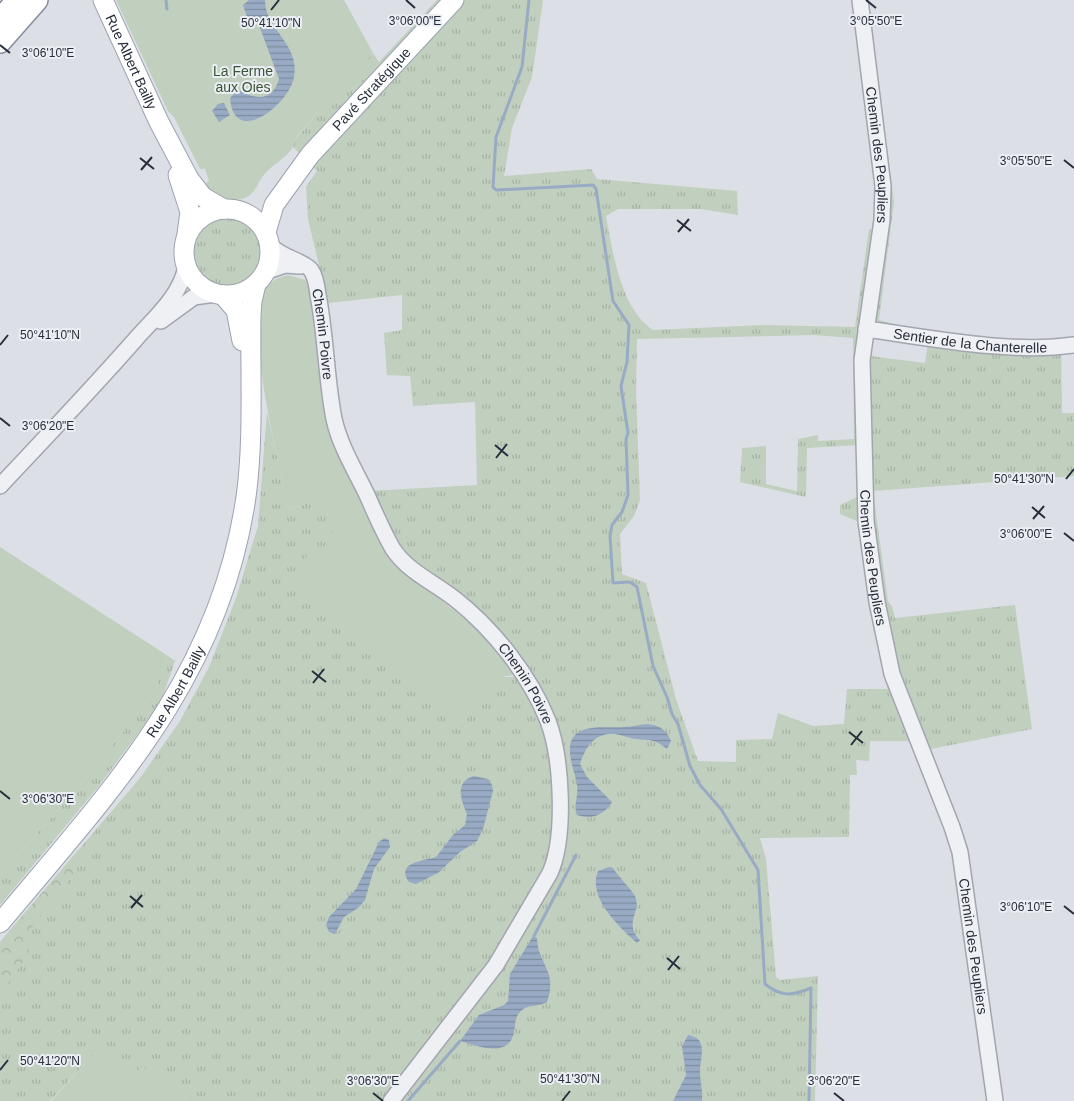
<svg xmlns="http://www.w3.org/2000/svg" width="1074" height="1101" font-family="Arial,sans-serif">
  <defs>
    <pattern id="grass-tufts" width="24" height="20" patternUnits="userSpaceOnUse" patternTransform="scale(1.25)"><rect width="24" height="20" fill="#c1cfbe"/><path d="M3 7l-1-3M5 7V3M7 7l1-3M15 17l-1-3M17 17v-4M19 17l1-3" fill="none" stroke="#a6b2a4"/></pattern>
    <pattern id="forest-crowns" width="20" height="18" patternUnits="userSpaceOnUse" patternTransform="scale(1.25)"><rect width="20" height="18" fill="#c1cfbe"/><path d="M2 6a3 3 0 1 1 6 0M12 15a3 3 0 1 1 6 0" fill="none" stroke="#a6b2a4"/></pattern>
    <pattern id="water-rules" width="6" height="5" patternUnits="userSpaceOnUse" patternTransform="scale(1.25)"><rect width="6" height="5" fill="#99abc4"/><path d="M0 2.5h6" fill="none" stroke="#7d8ca0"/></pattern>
  </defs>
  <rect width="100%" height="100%" fill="#dcdfe5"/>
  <g fill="url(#grass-tufts)" fill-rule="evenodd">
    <path d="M437,0h106l-11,77 -20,51 -8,48 87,-7 6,10 140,12 1,24 -37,-6h-83l-12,7c7,36 14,92 47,114l109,-5 93,2 14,-98 9,1 -2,-37 -23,-193h15l26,202 -15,118 55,15 77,5 50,-1 1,74h12v63l-201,15 15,110 4,5 3,12 120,-13 17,124 -116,23 -8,-11h-38l-1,20 -13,-1 1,15h-7l-1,62 -89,1 6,21 10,118 4,3 38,-4 -3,125h-624l-49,-34 -7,7 -38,-23 -47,50h-50v-159l140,-164 40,-57 29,-54 27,-69 22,-72 9,-114 22,98 33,-13 12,38 -7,12 136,175 38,-45h29l-125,-120 -35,-66 107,-6 -2,-83 -62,4 -3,-30 -23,-1 -3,-42 18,-3v-35l-74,8 -20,-84 -2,-32 11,-16 -24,-24c2,-14 17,-19 21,-32l59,-62 6,9zM875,334l53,8 -3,21 -55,-7zM814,335l39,3 1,101 -36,2v-6l-20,4 -1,52 -31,-7v-38l-24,2 -2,34 66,15 1,-49 52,-3 -2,52 -17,8v9l19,8 11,81 18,86h-41l-3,35 -31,2 -35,-13 -6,26 -36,1v22l-38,-1 -22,-62 -30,-116 -24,-9 -2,-40 14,-18 6,-16 -4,-108 1,-53z"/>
    <circle cx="227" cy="252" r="35"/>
    <polygon points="168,656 175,661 160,704 98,787 0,905 0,875 83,782 153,694"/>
  </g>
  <polygon fill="url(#forest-crowns)" points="79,849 72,877 29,931 29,953 0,995 0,942"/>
  <g fill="#c1cfbe">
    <path d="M116,0h228l29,53 -59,62c-3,9 -11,14 -17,21 -2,4 -2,7 -4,11 -6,11 -23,19 -30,29 -6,8 -7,16 -16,21 -14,7 -33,0 -41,-13l3,-4 -4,-11h-5l-26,-52 -6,-6z"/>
    <path d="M288,275l17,5 5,8 38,185 80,116 61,50 27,36 -15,2 -37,45 -165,-134 8,-35 19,-6 8,-12 -12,-38 -33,13c-9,-44 -45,-183 -26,-219 5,-9 16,-14 25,-16z"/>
    <polygon points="0,547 168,656 153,694 83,782 0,875"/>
    <polygon points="97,1051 135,1073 142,1066 191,1101 51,1101"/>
  </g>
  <g fill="url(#water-rules)">
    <path d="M249,0h16c0,30 35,43 29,77 -5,28 -60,71 -64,21l8,-8c17,9 34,13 41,-11l-22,-59 -3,-3h-7l-4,-12z"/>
    <polygon points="224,103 230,115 219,122 212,111 218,104"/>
    <path d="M648,724c12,2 18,5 23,17l-4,8c-14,-11 -15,-8 -32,-10 -6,-1 -10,-3 -15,-4 -22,-6 -34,10 -40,29l7,13 25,25c-8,13 -20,18 -35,13 -4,-9 2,-20 0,-30 -2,-12 -8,-25 -7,-38 2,-26 38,-18 55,-20 8,0 15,-3 23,-3z"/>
    <path d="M474,776l14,3 4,6 1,6 -10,38 -6,12 -17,11 -22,21 -22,11 -7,-2c-14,-20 15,-21 27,-25l17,-22 12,-10 2,-11c-5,-12 -14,-32 7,-38z"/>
    <polygon points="384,838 389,840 390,847 374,869 365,900 358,908 344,917 335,934 329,932 326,925 329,917 356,889 379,842"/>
    <path d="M609,867l4,1c5,8 18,21 22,28 7,16 -12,27 5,44l-3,3c-18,-16 -50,-46 -39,-72z"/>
    <path d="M533,936l4,2c1,27 21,32 10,64 -8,5 -18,2 -25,8 -8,7 -6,13 -8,22 -5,27 -37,14 -54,9l19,-26 25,-10 4,-4 2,-27z"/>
    <path d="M688,1035c21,3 12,23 12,37 0,10 3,18 2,29h-29l13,-26 -4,-29z"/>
  </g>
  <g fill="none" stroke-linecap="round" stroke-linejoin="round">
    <g stroke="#99abc4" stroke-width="3">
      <polyline points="166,0 167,9"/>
      <path d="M529,0l-7,67 -26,70 -3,50 3,3 97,-5 3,4 17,112 16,24 -2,37 -6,24 7,47 -2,6 2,56 -6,17 -10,13 -2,11 3,47 17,-1 7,5 16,79 14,31 5,17 6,10 12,42 10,19 21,24 37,61 7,114c16,13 27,12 46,4l-2,113"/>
      <polyline points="534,936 576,855"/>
      <polyline points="408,1101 460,1041"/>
    </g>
    <g stroke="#a2a6af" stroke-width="18">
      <g id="minor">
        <path id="s1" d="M860,0l23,186 -1,34 -20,140 4,161 11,81 15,72 60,153 8,25 35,249"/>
        <path id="s2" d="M270,245c12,13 34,16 41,25 5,7 6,17 7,25 8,41 8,83 16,124 6,27 21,51 33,76 8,18 16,37 26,54 14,22 42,34 62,50 38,30 75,76 93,122 14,37 18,116 2,152l-54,92 -105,136"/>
        <polyline points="265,272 285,265 300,266"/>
        <polyline points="161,321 194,297 215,294"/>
        <path id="s3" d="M866,329c65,9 144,25 208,16"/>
        <path d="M0,486c45,-48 91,-96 134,-145 19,-22 47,-45 52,-75"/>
      </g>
    </g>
    <g stroke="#9ca3b0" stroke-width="21">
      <g id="major">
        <path id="s4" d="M103,0l56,122 30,57 14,18 21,12"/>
        <polyline points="178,175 190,212 187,234"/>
        <circle cx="227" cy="252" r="43"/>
        <path id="s5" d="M266,232l8,-27 36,-50 144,-155"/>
        <polyline points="223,295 236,310 242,341"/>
        <path id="s6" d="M0,923c112,-134 220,-246 246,-426 8,-57 4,-124 5,-182l1,-14 4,-17"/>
      </g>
    </g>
    <g stroke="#858c9b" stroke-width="24">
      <g id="highway">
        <polyline points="0,20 17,0"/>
        <polyline points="0,42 37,0"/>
      </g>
    </g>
    <use href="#minor" stroke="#eff0f4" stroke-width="15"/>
    <use href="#major" stroke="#fff" stroke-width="19"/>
    <use href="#highway" stroke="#fff" stroke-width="21"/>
  </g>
  <path fill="none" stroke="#272d3b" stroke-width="2" d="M406,0l9,8M866,0l10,8M271,10l8,-10M0,45l10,8M140,158l14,11M1064,160l10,8M141,170l11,-13M677,220l14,11M678,232l11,-13M0,345l8,-10M0,418l10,8M495,445l13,11M496,458l11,-14M1066,479l8,-10M1032,507l13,11M1033,519l11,-13M1064,533l10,8M312,671l14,11M313,683l11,-14M849,732l14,11M851,745l11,-14M0,791l10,8M130,896l13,11M1064,906l10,8M131,908l11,-13M667,958l13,11M668,970l11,-14M0,1070l8,-10M373,1093l10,8M834,1093l10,8M562,1101l8,-10"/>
  <g text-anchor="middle" stroke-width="4" stroke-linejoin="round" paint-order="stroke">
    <g font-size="14" fill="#272d3b" stroke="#ebeef3">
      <text dy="5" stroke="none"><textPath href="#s4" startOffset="68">Rue Albert Bailly</textPath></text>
      <text dy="5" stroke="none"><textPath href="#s5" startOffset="180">Pavé Stratégique</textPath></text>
      <text dy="5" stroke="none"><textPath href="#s1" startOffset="156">Chemin des Peupliers</textPath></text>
      <text dy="5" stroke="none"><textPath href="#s2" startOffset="114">Chemin Poivre</textPath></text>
      <text dy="5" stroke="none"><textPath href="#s3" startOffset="105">Sentier de la Chanterelle</textPath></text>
      <text dy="5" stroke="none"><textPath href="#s1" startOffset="561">Chemin des Peupliers</textPath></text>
      <text dy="5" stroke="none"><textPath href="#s2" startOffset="534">Chemin Poivre</textPath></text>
      <text dy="5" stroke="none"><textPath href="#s6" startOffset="291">Rue Albert Bailly</textPath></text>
      <text dy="5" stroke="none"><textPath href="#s1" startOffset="965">Chemin des Peupliers</textPath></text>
    </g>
    <g font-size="14" fill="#395535" stroke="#ebeef3">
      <text x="243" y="76">La Ferme<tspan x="243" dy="16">aux Oies</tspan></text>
    </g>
  </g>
  <g font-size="12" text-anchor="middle" fill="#272d3b" stroke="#ebeef3" stroke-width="4" stroke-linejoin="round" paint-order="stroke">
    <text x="415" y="25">3°06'00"E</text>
    <text x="876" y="25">3°05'50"E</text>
    <text x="271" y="27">50°41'10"N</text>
    <text x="48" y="57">3°06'10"E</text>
    <text x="1026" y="165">3°05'50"E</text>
    <text x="50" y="339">50°41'10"N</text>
    <text x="48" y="430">3°06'20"E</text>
    <text x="1024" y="483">50°41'30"N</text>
    <text x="1026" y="538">3°06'00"E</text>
    <text x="48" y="803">3°06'30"E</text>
    <text x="1026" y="911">3°06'10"E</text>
    <text x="50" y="1065">50°41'20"N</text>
    <text x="570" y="1083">50°41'30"N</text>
    <text x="373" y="1085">3°06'30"E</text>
    <text x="834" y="1085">3°06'20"E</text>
  </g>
</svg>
